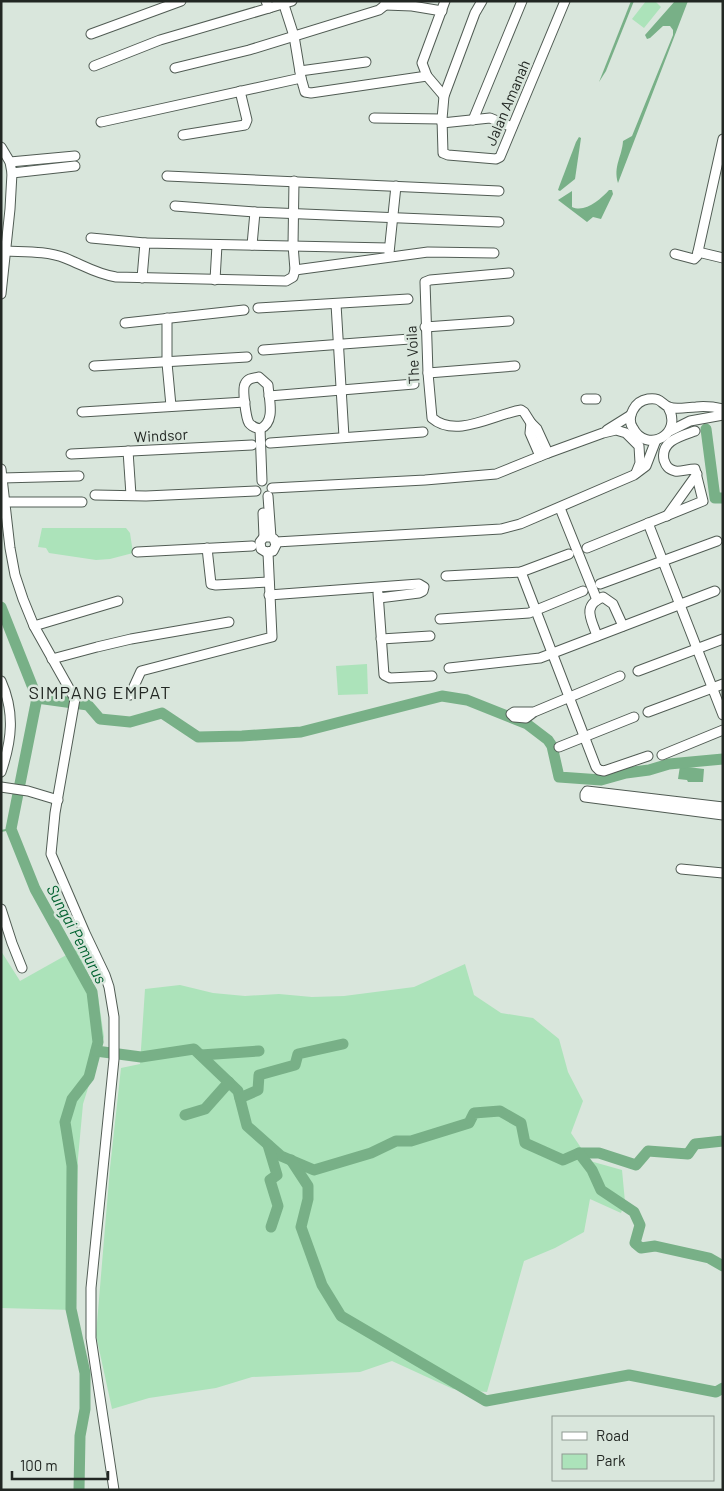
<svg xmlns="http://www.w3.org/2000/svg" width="724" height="1491" font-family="Barlow,sans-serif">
  <rect width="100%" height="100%" fill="#d9e6dc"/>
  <g fill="#ace3ba">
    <polygon points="646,1 655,1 661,7 644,28 632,19"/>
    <polygon points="42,528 126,528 130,533 133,553 110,559 96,560 49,553 46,548 38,547"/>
    <polygon points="367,664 368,694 338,695 336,666"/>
    <polygon points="77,949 98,996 104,1037 83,1104 78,1158 74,1310 1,1308 1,951 20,981"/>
    <polygon points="465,964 474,995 501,1013 533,1018 559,1039 568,1072 583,1101 571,1133 590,1161 622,1170 625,1202 621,1213 590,1199 584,1232 555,1248 524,1261 487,1392 453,1389 392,1361 360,1372 252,1377 216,1388 149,1398 112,1409 96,1335 110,1168 121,1068 140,1064 145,989 180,985 213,993 245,996 279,994 312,997 344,996 414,987"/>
  </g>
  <g fill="#78b087">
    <polygon points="631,1 634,1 606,71 599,82"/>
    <path d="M675,1h13l-70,182c-5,-17 4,-26 5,-42l9,-5 41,-101v-5l-3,-4h-7l-13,12 -3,1 -2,-4z"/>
    <polygon points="579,137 581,138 575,179 560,191 558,190 559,187 576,142"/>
    <path d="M609,190h3l1,4 -12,25 -8,-2 -6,5 -29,-22 14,-9v16c13,6 28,-7 37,-17z"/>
    <polygon points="680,766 704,769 703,782 688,782 687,780 678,779"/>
  </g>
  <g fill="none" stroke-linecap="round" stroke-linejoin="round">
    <polyline stroke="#78b087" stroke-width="2" points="1,831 11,829"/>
    <g stroke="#78b087" stroke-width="11">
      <polyline points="706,429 715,498 723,498"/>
      <polyline points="1,607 37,698 11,829 35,889 92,992 98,1042 89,1077 72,1099 65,1122 72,1166 71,1309 85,1373 85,1409 80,1436 79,1490"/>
      <polyline points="37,698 88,705 100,719 130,722 162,713 198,737 242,736 301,732 442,696 467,700 527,724 548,740 552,746 559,777 601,780 626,773 649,770 669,764 723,759"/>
      <polyline points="96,1051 141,1057 194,1049 238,1091 247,1126 281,1156 314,1170 371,1153 396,1141 411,1141 469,1123 474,1113 500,1111 521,1123 525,1143 563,1160 579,1153 599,1153 636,1165 648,1151 688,1154 695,1144 723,1141"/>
      <polyline points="201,1055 259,1051"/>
      <polyline points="240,1098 258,1090 259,1075 295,1065 298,1054 343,1044"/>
      <polyline points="185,1115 205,1109 229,1082"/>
      <polyline points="268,1145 277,1175 270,1180 278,1206 271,1227"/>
      <polyline points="579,1153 592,1170 601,1190 634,1212 640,1225 635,1243 641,1248 655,1246 709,1258 723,1266"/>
      <polyline points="291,1160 308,1186 308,1199 301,1227 322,1285 341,1316 486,1401 629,1375 716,1392 723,1388"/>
    </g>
    <g stroke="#515c54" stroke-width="11">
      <g id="minor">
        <polyline points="385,5 412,6 442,11"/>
        <polyline points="269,8 292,1"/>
        <polyline points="91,34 181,1"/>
        <polyline points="94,66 160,40 269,8 266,1"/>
        <polyline points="175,68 249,50 379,10 384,6 386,1"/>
        <polyline points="300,71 366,62"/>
        <polyline points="301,78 305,92 311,93 427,76"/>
        <polyline points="444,96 427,76 422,63 445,1"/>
        <polyline points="374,118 442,119 444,96 475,13 482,1"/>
        <polyline points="442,119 443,153 448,155 496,159 500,157 565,1"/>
        <polyline points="473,120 522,1"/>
        <polyline points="101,122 301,78 294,36 284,5"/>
        <polyline points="442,123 490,118 512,127"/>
        <polyline points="183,135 245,125 247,120 240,91"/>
        <polyline points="1,147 10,162 12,173 10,209 1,294"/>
        <polyline points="10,162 75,156"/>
        <polyline points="12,173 75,166"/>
        <polyline points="167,176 499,191"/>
        <polyline points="175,206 255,212 499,222"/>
        <polyline points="91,238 145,243"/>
        <polyline points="252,245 255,212"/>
        <path d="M6,251c19,1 41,0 59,7 18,7 31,16 51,19l170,4 7,-4 2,-7 -2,-25 1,-64"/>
        <polyline points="698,252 723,258"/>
        <polyline points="389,253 396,186"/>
        <polyline points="675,254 694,259 697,256 723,139"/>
        <polyline points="295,270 428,252 494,253"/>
        <path d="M509,273l-79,7 -5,2 3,91 4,45c24,21 63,-4 89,-8l3,2 7,11 6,6 11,24"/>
        <polyline points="142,278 145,243 389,248"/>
        <polyline points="215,280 217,245"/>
        <polyline points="336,304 344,437"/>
        <polyline points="258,308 408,299"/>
        <polyline points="167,318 167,363 171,406"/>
        <polyline points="125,323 244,310"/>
        <polyline points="425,327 509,321"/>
        <polyline points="263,350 410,339"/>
        <polyline points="94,366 247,357"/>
        <polyline points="428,373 515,366"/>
        <path d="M259,377l9,8c1,15 8,37 -8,44 -4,-1 -8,-2 -11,-6 -3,-5 -7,-34 -4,-39 3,-6 8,-6 14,-7z"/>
        <polyline points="269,396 414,384"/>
        <polyline points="586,399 596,399"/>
        <path d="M668,407c16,28 -22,47 -35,21 -4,-5 -3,-13 0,-18 3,-6 9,-10 15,-11 13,-2 13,5 21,8 7,3 19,0 27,0 9,-1 18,0 27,2"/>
        <polyline points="82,412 245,402"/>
        <polyline points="531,423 530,433 540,456"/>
        <polyline points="260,429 262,481"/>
        <polyline points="607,430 631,415"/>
        <polyline points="670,431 690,421 723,415"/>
        <polyline points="270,443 423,432"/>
        <polyline points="128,451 131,495"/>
        <polyline points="71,454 252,445"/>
        <polyline points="1,469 10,548 15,575 23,599 34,626 75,699 55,813 51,854 85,933 105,975 109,987 114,1017 114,1059 91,1288 91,1338 114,1490"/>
        <polyline points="2,478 79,476"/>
        <polyline points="272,488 425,480 496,474 548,453 603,433 616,430 626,433 639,446 640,463 636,473"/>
        <polyline points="95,495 146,496 256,491"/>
        <polyline points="268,496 271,537 274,539 276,545 273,551 266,552 261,549 260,542 264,537 271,537"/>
        <polyline points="5,502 82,502"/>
        <polyline points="560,508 597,600"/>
        <polyline points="263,513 264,537"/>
        <polyline points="667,516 697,474"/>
        <polyline points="648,523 723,715"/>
        <polyline points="276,542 501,529 520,524 634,475 646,466 656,440"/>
        <polyline points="207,548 211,584 216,585 269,582"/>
        <path d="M587,548l116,-47 -8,-32c-7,0 -14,3 -20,2 -7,-2 -9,-5 -11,-11 -4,-19 17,-24 31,-29"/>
        <polyline points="137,552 252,546"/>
        <polyline points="521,572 596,767 599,770 604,771 648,756"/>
        <polyline points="446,576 521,572 569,554"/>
        <polyline points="600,584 717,541"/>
        <polyline points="378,593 384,675 390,678 432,676"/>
        <polyline points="269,595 419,584 424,587 423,591 419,593 379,598"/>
        <polyline points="440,619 529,613 583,591"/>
        <polyline points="34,626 118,601"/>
        <path d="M597,636c-5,-16 -16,-30 6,-39l10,7 10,22"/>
        <polyline points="381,639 430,636"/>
        <polyline points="52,659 97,647 131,639 229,622"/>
        <polyline points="449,668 540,658 715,591"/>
        <polyline points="638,671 723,639"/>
        <path d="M1,681c14,31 11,59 0,91"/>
        <polyline points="130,695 141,671 272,637 268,553"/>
        <polyline points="534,712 514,712 511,714 514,717 526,718 534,712 620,676"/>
        <polyline points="648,712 723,684"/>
        <polyline points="559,747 634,717"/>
        <polyline points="662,755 723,730"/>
        <polyline points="1,787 28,791 58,800"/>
        <polyline points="723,807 587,791 585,794 585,797 723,815"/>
        <polyline points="681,869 723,873"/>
        <polyline points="1,909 12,943 22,968"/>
      </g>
    </g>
    <use href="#minor" stroke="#fff" stroke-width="9"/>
  </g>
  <g text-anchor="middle" stroke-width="5" stroke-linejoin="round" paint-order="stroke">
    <g font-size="15" fill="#222723" stroke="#d9e6dc">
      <text transform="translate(508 103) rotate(-67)" y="5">Jalan Amanah</text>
      <text transform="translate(413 355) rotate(-93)" y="5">The Voila</text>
      <text transform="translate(161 436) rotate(-3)" y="5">Windsor</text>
    </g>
    <g font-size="16" font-style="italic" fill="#00612f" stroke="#d9e6dc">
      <text transform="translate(77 934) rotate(62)" y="6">Sungai Pemurus</text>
    </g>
    <g font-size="18" letter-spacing="1" fill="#222723" stroke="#d9e6dc">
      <text x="100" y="699">SIMPANG EMPAT</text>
    </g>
  </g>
  <rect width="724" height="1491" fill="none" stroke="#222723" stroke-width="5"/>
  <rect x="552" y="1416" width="162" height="65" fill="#d9e6dc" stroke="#909a92"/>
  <rect x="562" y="1432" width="25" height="8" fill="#ffffff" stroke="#909a92"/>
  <text x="596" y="1441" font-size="15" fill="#222723">Road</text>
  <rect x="562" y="1454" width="25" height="15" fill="#ace3ba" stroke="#909a92"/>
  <text x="596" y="1466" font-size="15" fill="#222723">Park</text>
  <path d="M12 1471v8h96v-8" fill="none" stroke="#222723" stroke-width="2.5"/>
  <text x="20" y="1471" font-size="15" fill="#222723" stroke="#d9e6dc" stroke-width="4" paint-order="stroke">100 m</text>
</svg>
